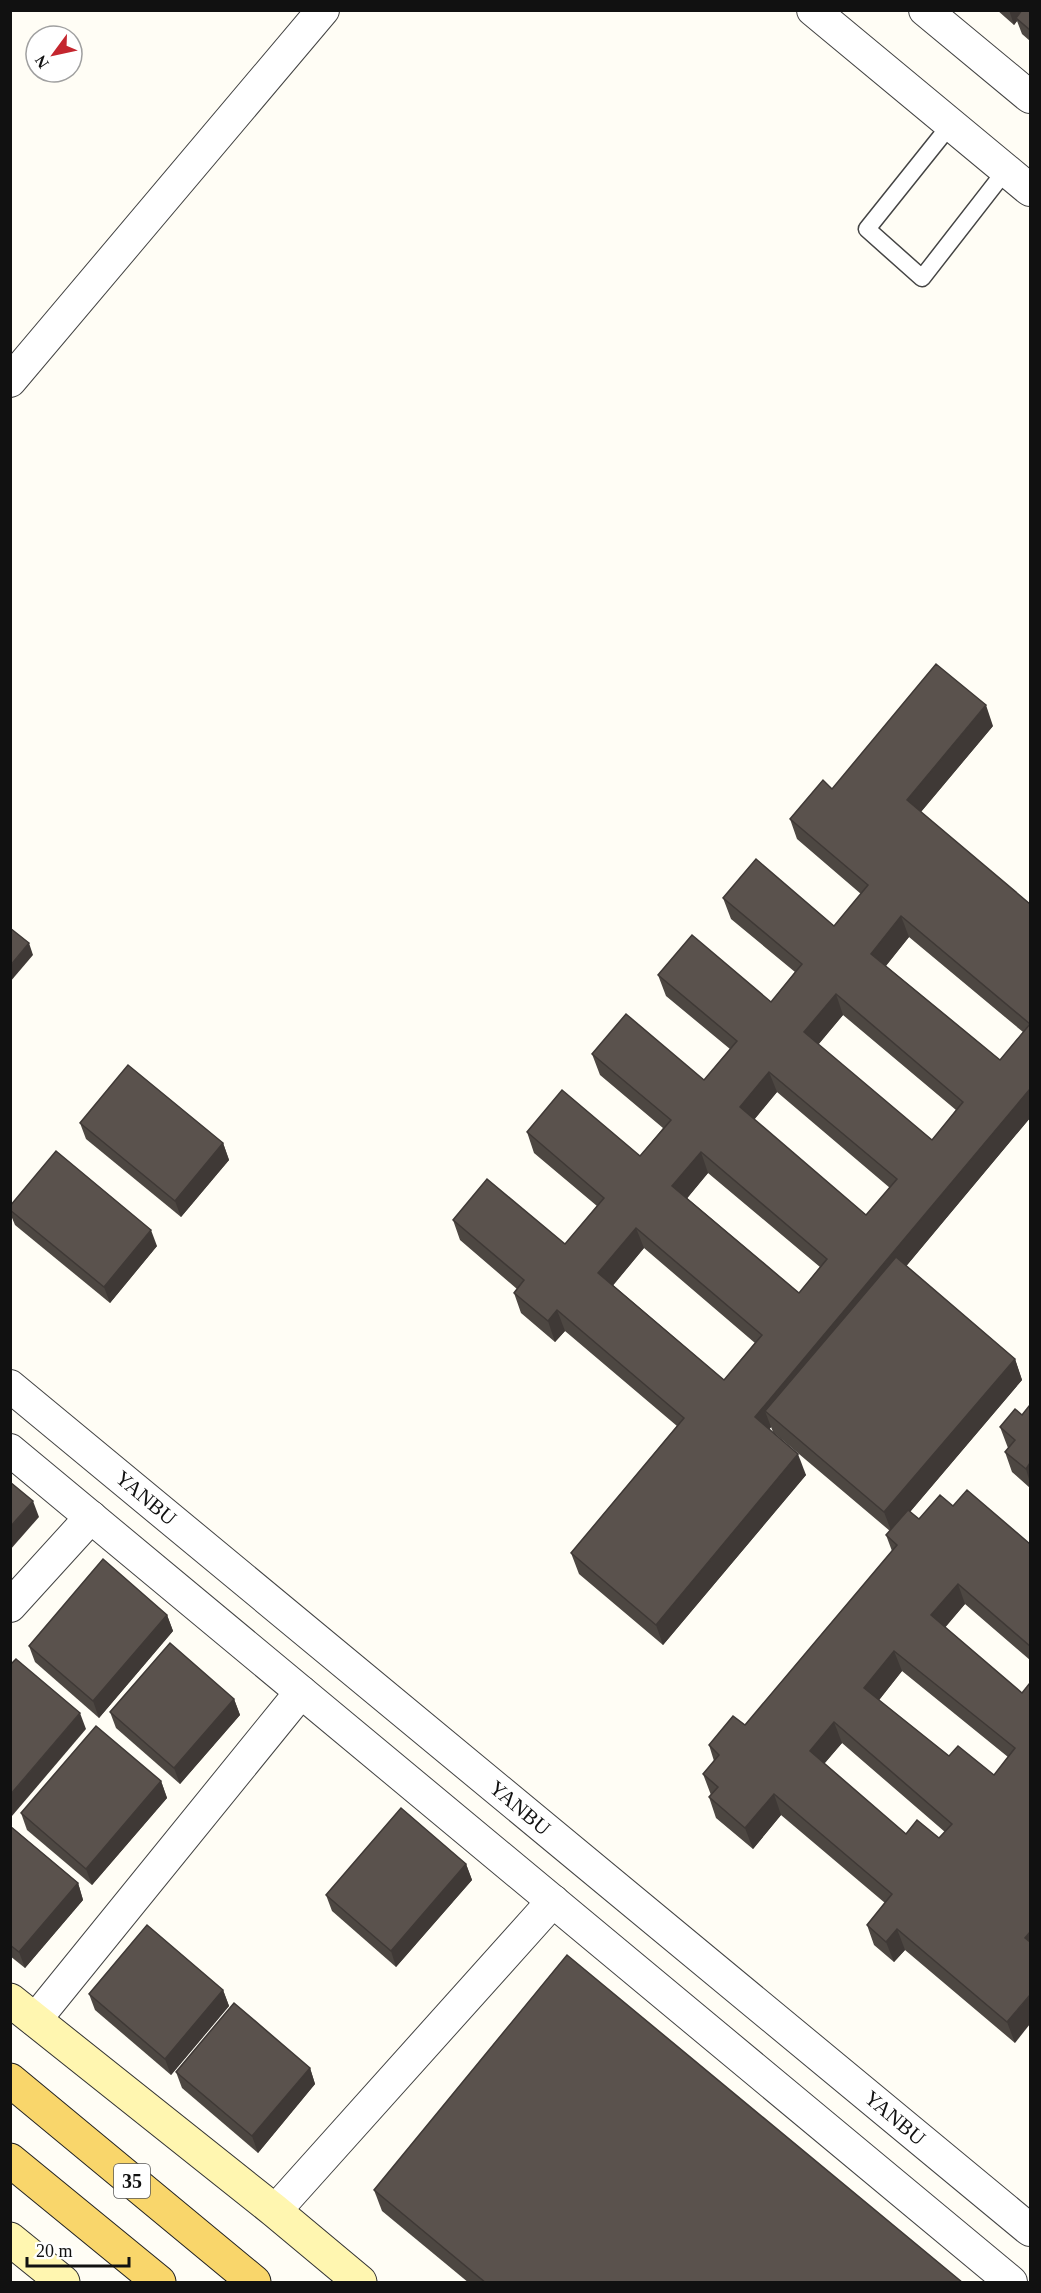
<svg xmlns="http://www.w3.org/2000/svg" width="1041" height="2293" font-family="Georgia,serif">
  <rect width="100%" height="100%" fill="#fffdf5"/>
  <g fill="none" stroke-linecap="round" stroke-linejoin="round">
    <g stroke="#444" stroke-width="19">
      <polyline id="lane" points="951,124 867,229 922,278 1006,170"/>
    </g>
    <g stroke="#444" stroke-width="34">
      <g id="street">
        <polyline points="813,10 1030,190"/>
        <polyline points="925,10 1030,97"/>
        <polyline points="10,381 323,10"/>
        <polyline points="10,1386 1030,2230"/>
        <polyline points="10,1450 1011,2282"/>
        <polyline points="10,1606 91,1517"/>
        <polyline points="35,2020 301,1692"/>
        <polyline points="275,2211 553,1901"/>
      </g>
    </g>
    <g stroke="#333" stroke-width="35">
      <g id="secondary">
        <polyline points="10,2000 275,2211 360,2282"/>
        <polyline points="10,2239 63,2282"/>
      </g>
    </g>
    <g stroke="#222" stroke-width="35">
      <g id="primary">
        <polyline points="10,2080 254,2282"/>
        <polyline points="10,2160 159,2282"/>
      </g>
    </g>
    <use href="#lane" stroke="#fff" stroke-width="16"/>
    <use href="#street" stroke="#fff" stroke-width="32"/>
    <use href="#secondary" stroke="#fff6b0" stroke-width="33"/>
    <use href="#primary" stroke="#f9d66b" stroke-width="33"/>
  </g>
  <g fill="#4d4742" fill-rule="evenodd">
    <polygon points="997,10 1030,10 1030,41 1022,34 1017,21 1014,25"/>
    <path d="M993,726l-72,86 109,92v214l-124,148 109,93 7,21 -112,132 9,7 34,-13 77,38v116l-65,-56 -20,23 77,66 -7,350 -110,-93 -11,12 -20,-17 -7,-20 18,-22 -104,-88 -28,34 -37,-31 -7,-21 2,-2 -8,-21 11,-13 -5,-16 36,-20 147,-174 -6,-16 4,-4 -117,-99 -2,-5 -2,3 37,45 -143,170 -84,-71 -8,-21 106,-127 -112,-95 -10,11 -34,-29 -7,-20 3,-4 -57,-49 -7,-20 112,24 32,-38 -63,-53 -7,-21 113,24 23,-28 -63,-53 -8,-21 112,26 26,-31 -64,-53 -8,-21 113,27 24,-30 -64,-53 -8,-21 111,28 27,-32 -64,-55 -7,-20 42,-30zM909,937l114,95 -23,28 -114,-94zM843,1015l113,95 -24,30 -114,-95zM777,1092l113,96 -24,27 -112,-95zM708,1173l112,94 -21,26 -112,-95zM644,1248l111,95 -31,37 -111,-95zM902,1671l106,86 -14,18 -45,-19 -70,-56zM842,1743l103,89 -6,6 -33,-4 -82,-70z"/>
    <polygon points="80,1123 223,1143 229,1160 181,1217 86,1139"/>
    <polygon points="10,1210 157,1246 110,1303 15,1225 10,1213"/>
    <polygon points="1030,1405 1030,1488 1012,1472 1005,1452 1008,1448 1000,1427 1022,1415"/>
    <polygon points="167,1615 173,1631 99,1718 35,1662 29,1646"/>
    <polygon points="234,1699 240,1715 180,1784 116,1728 110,1712"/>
    <polygon points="161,1781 167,1798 92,1885 27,1830 21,1813"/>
    <polygon points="10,1826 78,1883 83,1900 25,1968 10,1956"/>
    <polygon points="466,1864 472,1880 396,1967 332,1911 326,1895"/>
    <polygon points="223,1990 229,2006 171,2075 95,2010 89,1994"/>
    <polygon points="310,2068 315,2084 258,2153 182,2088 176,2072"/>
    <polygon points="374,2190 963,2283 469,2283 382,2211"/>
  </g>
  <g fill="#3f3936">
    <polygon points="1009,10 1026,10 1016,18 1017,21 1014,25"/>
    <polygon points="986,705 993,726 914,820 907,800"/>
    <polygon points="901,916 909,937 879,974 871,954"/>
    <polygon points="29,943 33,955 10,982 10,966"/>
    <polygon points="836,994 843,1015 811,1053 804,1032"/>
    <polygon points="769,1072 777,1092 747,1128 740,1107"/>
    <polygon points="1030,1089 1030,1118 777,1421 765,1411 771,1427 762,1438 755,1417"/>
    <polygon points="223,1143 229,1160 181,1217 175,1201"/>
    <polygon points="701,1152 708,1173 680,1207 672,1186"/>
    <polygon points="636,1228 644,1248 606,1294 598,1273"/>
    <polygon points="151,1230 157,1246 110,1303 104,1287"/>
    <polygon points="557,1310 565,1331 555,1342 548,1321"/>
    <polygon points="1015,1359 1022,1380 892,1533 884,1512"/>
    <polygon points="798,1454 806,1475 663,1645 656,1625"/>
    <polygon points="1030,1463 1030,1483 1026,1469"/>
    <polygon points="33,1501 39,1517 10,1550 10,1527"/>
    <polygon points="958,1584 965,1604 938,1636 931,1615"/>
    <polygon points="167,1615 173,1631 99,1718 93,1701"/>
    <polygon points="894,1651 902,1671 872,1709 864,1688"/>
    <polygon points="234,1699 240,1715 180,1784 174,1768"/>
    <polygon points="80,1713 86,1729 12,1816 10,1812 10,1795"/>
    <polygon points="834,1722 842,1743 817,1772 810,1751"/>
    <polygon points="161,1781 167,1798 92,1885 86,1869"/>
    <polygon points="774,1794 781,1815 753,1849 745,1828"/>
    <polygon points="466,1864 472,1880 396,1967 391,1951"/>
    <polygon points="78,1883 83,1900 25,1968 19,1952"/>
    <polygon points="897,1929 905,1950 894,1962 886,1942"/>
    <polygon points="1030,1932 1030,1952 1025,1938"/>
    <polygon points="223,1990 229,2006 171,2075 165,2059"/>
    <polygon points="1030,1995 1030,2024 1015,2043 1007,2022"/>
    <polygon points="310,2068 315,2084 258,2153 252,2136"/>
  </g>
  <g fill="#5a524d" stroke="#3f3936" stroke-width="1.5" fill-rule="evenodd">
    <polygon points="1022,10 1030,10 1030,30 1016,18"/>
    <path d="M936,664l50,41 -79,95 123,104v120l-129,-108 -30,38 129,106 30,-36v65l-275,328 43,37 -142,171 -85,-72 113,-135 -127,-108 -9,11 -34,-28 10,-13 -71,-60 34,-41 78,65 39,-46 -77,-66 35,-42 78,66 31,-36 -79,-66 34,-40 78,66 33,-39 -79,-66 34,-40 79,67 31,-38 -79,-66 33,-39 78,67 34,-41 -78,-66 33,-39 9,9zM836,994l127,108 -31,38 -128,-108zM769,1072l128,107 -31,36 -126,-108zM701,1152l126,107 -28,34 -127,-107zM636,1228l126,107 -38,45 -126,-107z"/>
    <polygon points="10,928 29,943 10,966"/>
    <polygon points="128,1065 223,1143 175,1201 80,1123"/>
    <polygon points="56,1151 151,1230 104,1287 10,1210 10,1206"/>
    <polygon points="896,1257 1015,1359 884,1512 765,1411"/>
    <polygon points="1030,1405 1030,1463 1026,1469 1005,1452 1015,1440 1000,1427 1015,1409 1022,1415"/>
    <polygon points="10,1482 33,1501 10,1527"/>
    <path d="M967,1490l63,54v102l-72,-62 -27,31 91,78 8,-10v249l-5,6 5,4v53l-23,27 -110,-93 -11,13 -19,-17 25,-31 -118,-100 -29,34 -36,-31 9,-10 -15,-13 16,-19 -10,-10 24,-29 12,9 152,-180 -11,-10 22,-25 11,9 21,-24 13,11zM894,1651l121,97 -21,27 -36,-29 -9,10 -85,-68zM834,1722l118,102 -13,14 -22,-18 -11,14 -96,-83z"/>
    <polygon points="103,1559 167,1615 93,1701 29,1646"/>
    <polygon points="170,1643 234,1699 174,1768 110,1712"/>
    <polygon points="16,1659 80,1713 10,1795 10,1665"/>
    <polygon points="96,1726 161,1781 86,1869 21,1813"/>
    <polygon points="401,1808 466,1864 391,1951 326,1895"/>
    <polygon points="10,1826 78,1883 19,1952 10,1945"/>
    <polygon points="147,1925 223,1990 165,2059 89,1994"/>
    <polygon points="567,1955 963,2283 486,2283 374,2190"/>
    <polygon points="234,2003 310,2068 252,2136 176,2072"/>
  </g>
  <g text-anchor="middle" stroke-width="6" stroke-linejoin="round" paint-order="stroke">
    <rect fill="#fff" stroke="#585858" stroke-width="1.5" x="114" y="2164" width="36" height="34" rx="4.5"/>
    <g font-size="20" font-weight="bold" fill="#111">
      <text x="132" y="2188">35</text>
    </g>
    <g font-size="21" fill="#111" stroke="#fff">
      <text transform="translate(146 1498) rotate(40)" y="7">YANBU</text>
      <text transform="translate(520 1808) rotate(40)" y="7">YANBU</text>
      <text transform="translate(895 2118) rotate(40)" y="7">YANBU</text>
    </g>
  </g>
  <rect width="1041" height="2293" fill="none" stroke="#111111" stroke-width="24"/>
  <g transform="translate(54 54) rotate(237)"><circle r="28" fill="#ffffff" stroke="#a0a0a0" stroke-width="1.5"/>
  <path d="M0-4.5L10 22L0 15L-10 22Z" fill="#c4262e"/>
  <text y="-9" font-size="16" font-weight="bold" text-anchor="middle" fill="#111111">N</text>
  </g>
  <path d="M27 2257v9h102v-9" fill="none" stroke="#111111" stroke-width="3"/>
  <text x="36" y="2257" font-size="18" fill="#111111" stroke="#ffffff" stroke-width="4.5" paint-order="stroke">20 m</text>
</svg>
